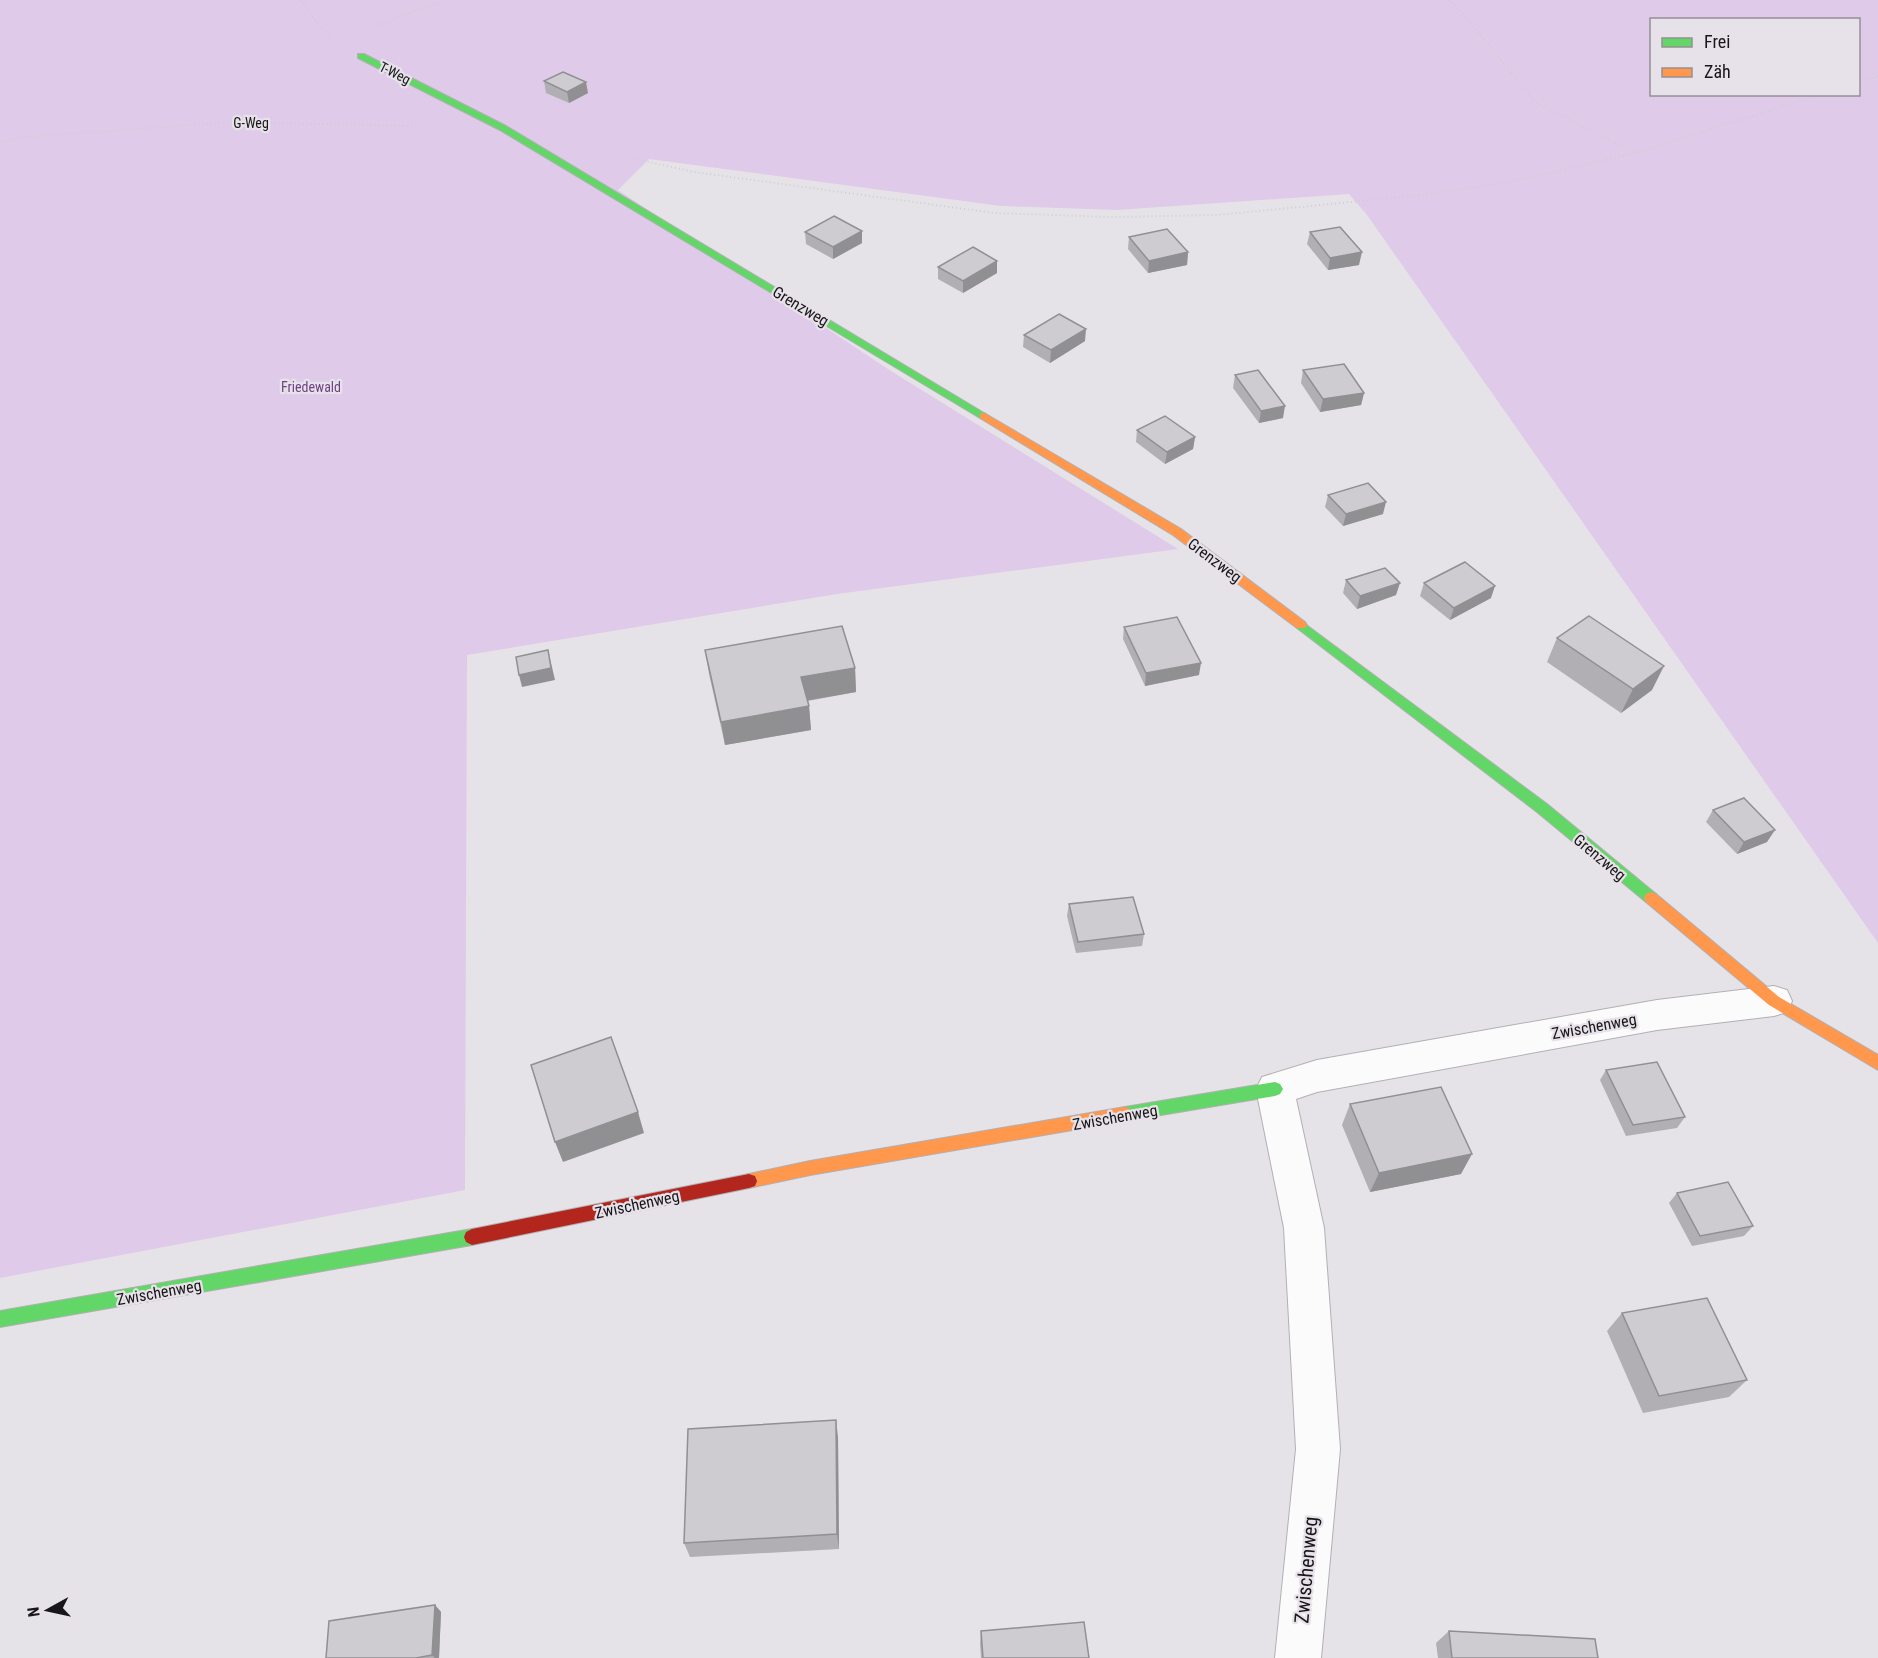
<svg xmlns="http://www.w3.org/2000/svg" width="1878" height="1658" font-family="'Roboto Condensed',sans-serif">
  <rect width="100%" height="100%" fill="#e6e3e8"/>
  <path fill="#dfcae9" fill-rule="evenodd" d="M0,0h1878v943l-511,-728 -18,-21 -232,16 -116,-4 -352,-47 -31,31 273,181 287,178 -341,45 -370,61 -2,535 -465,88zM1652,20h206v74h-206z"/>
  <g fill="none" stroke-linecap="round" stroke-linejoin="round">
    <g stroke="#b2b0b4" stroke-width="2">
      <polygon id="street" points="1774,986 1787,990 1792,1001 1787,1012 1774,1016 1657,1030 1317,1092 1296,1099 1324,1228 1340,1449 1321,1658 1275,1658 1296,1449 1284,1228 1256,1089 1262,1077 1317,1060 1657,1000"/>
    </g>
    <g stroke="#b2b0b4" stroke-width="2">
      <g id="fast">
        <polygon points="358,54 364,54 506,126 989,416 984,419 980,418 500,130 358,58"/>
        <polygon points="1301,621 1547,804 1656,894 1658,898 1656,902 1646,902 1537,812 1297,628 1295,625"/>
        <polygon points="1275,1082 1280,1084 1283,1089 1280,1094 1275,1096 1125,1121 1120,1119 1117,1114 1120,1109 1125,1107"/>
        <polygon points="472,1229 478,1232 480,1237 478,1242 472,1245 0,1327 0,1311"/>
      </g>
    </g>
    <g stroke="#b2b0b4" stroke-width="2">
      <g id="slow">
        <polygon points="984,413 1181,529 1305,622 1307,625 1305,628 1297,628 1173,535 980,418 980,414"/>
        <polygon points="1651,892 1656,894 1779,997 1878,1055 1878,1070 1769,1005 1646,902 1644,898 1646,894"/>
        <polygon points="1125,1107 1130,1109 1133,1114 1130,1119 1125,1121 810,1175 749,1188 743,1186 741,1181 743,1176 749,1174 810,1161"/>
      </g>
    </g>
    <g stroke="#b2b0b4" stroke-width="2">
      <polygon id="jam" points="749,1174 755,1176 757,1181 755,1186 749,1188 472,1245 466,1242 464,1237 466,1232 472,1229"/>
    </g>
    <g stroke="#cfcecf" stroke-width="2" stroke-dasharray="1 3" stroke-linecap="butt">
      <polyline points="301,0 321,28 331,35"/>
      <polyline points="1448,0 1459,9 1536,103 1636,153"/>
      <polyline points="378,25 439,2"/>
      <polyline points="1858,83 1878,76"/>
      <polyline points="0,142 24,137 234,122 412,126"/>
      <polyline points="632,158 694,172 994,213 1111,217 1218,215 1422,195 1499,184 1636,153 1821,94"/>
    </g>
    <use href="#street" fill="#fbfbfc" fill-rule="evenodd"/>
    <use href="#fast" fill="#63d668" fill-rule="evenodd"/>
    <use href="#slow" fill="#ff974d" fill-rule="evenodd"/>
    <use href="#jam" fill="#b3261e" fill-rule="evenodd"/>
  </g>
  <g fill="#b1afb3">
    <polygon points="544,81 588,93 569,103 546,93"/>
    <polygon points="805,232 862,243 833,259 806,244"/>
    <polygon points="1310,232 1359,265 1328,270 1307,244"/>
    <polygon points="1129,237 1188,252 1187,265 1148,273 1128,249"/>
    <polygon points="997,261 997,273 963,293 938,279 938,267"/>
    <polygon points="1024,335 1085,341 1050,363 1023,347"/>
    <polygon points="1303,370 1364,393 1361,405 1320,412 1301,383"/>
    <polygon points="1235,375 1283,418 1259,423 1233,388"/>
    <polygon points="1137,430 1195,437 1193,449 1165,464 1136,442"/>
    <polygon points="1328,495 1383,514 1343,526 1325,507"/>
    <polygon points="1346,580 1396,595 1357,609 1343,593"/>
    <polygon points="1424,583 1491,598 1450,620 1420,596"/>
    <polygon points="1124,627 1199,675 1145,686 1123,639"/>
    <polygon points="1557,638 1652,690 1621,713 1547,662"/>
    <polygon points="705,650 855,668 856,692 808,701 809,706 811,730 725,745 709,674"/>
    <polygon points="1713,810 1767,842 1737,854 1706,822"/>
    <polygon points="1069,904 1144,934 1142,946 1076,953 1067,916"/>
    <polygon points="1606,1070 1685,1117 1677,1128 1626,1136 1600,1080"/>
    <polygon points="1350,1104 1461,1174 1370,1192 1342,1125"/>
    <polygon points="1677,1193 1753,1226 1744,1236 1692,1246 1669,1203"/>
    <polygon points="1622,1313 1747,1380 1729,1397 1643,1413 1607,1331"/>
    <polygon points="838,1437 839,1549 690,1557 684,1543"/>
    <polygon points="435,1605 441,1612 439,1658 326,1658"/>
    <polygon points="981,1631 1089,1658 981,1658 980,1643"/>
    <polygon points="1449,1631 1598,1658 1438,1658 1436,1643"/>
  </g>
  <g fill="#908f92">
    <polygon points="586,82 588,93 569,103 567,92"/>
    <polygon points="862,231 862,243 833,259 833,247"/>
    <polygon points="1188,252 1187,265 1148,273 1149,261"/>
    <polygon points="1362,252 1359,265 1328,270 1330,258"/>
    <polygon points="997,261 997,273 963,293 963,281"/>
    <polygon points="1086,329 1085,341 1050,363 1051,350"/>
    <polygon points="1364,393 1361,405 1320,412 1323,399"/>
    <polygon points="1285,406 1283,418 1259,423 1261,411"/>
    <polygon points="1195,437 1193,449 1165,464 1167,452"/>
    <polygon points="1386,502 1383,514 1343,526 1346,514"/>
    <polygon points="1400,583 1396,595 1357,609 1360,596"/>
    <polygon points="1495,586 1491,598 1450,620 1454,608"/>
    <polygon points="548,650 555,680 522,687 519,675"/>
    <polygon points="1201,663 1199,675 1145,686 1146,673"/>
    <polygon points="1664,666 1652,690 1621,713 1633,689"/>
    <polygon points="855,668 856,692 804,701 801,677"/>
    <polygon points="809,706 811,730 725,745 721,722"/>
    <polygon points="1775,830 1767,842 1737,854 1744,842"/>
    <polygon points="638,1112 644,1133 563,1162 555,1142"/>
    <polygon points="1472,1154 1461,1174 1370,1192 1379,1173"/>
    <polygon points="836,1420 838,1437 839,1549 837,1534"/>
    <polygon points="435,1605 441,1612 439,1658 435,1658 432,1655"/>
  </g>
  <g fill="#ceccd0" stroke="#908f92" stroke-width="1.5">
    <polygon points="563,72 586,82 567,92 544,81"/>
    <polygon points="834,216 862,231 833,247 805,232"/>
    <polygon points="1340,227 1362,252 1330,258 1310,232"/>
    <polygon points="1167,229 1188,252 1149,261 1129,237"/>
    <polygon points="973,247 997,261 963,281 938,267"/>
    <polygon points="1059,314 1086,329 1051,350 1024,335"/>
    <polygon points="1344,364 1364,393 1323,399 1303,370"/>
    <polygon points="1258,370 1285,406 1261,411 1235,375"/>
    <polygon points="1165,416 1195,437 1167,452 1137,430"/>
    <polygon points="1368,483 1386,502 1346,514 1328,495"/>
    <polygon points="1465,562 1495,586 1454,608 1424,583"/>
    <polygon points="1385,568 1400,583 1360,596 1346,580"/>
    <polygon points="1589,616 1664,666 1633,689 1557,638"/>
    <polygon points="1177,617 1201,663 1146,673 1124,627"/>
    <polygon points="842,626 855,668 801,677 809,706 721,722 705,650"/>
    <polygon points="548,650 551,668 519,675 516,657"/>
    <polygon points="1744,798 1775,830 1744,842 1713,810"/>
    <polygon points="1133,897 1144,934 1078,942 1069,904"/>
    <polygon points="611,1037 638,1112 555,1142 531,1065"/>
    <polygon points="1657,1062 1685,1117 1633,1125 1606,1070"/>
    <polygon points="1441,1087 1472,1154 1379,1173 1350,1104"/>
    <polygon points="1728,1182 1753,1226 1700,1236 1677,1193"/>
    <polygon points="1707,1298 1747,1380 1659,1396 1622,1313"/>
    <polygon points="836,1420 837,1534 684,1543 688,1429"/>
    <polygon points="435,1605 432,1655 416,1658 326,1658 329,1621"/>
    <polygon points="1084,1622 1089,1658 983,1658 981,1631"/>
    <polygon points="1449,1631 1595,1639 1598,1658 1452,1658"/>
  </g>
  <g text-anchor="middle" stroke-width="4.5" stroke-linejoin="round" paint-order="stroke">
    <g font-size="14" fill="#171618" stroke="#e7e2e9">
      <text transform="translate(395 73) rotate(27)" y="5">T-Weg</text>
      <text x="251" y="128">G-Weg</text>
    </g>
    <g font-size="14" fill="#704085" stroke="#e7e2e9">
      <text x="311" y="392">Friedewald</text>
    </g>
    <g font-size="16" fill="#171618" stroke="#e7e2e9">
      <text transform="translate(801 306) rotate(31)" y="6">Grenzweg</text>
      <text transform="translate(1215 560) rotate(37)" y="6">Grenzweg</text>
      <text transform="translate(1600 857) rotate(40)" y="6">Grenzweg</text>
      <text transform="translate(1594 1026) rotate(-10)" y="6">Zwischenweg</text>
      <text transform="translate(1115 1117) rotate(-10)" y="6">Zwischenweg</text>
      <text transform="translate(637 1204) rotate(-12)" y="6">Zwischenweg</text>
      <text transform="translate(159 1292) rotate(-10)" y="6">Zwischenweg</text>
    </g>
    <g font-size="20" fill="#171618" stroke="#e7e2e9">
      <text transform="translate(1306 1570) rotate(-85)" y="7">Zwischenweg</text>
    </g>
  </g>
  <rect x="1650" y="18" width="210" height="78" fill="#e7e2e9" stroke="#949095" stroke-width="1.5"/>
  <rect x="1662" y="38" width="30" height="9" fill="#63d668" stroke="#949095" stroke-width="1.5"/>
  <text x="1704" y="48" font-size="18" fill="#171618">Frei</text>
  <rect x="1662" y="68" width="30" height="9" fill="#ff974d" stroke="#949095" stroke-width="1.5"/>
  <text x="1704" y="78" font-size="18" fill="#171618">Zäh</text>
  <g transform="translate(48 1610) rotate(262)" stroke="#e7e2e9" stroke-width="4.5" paint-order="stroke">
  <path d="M0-4.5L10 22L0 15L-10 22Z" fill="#171618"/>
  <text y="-9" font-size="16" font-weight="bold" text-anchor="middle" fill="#171618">N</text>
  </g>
</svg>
